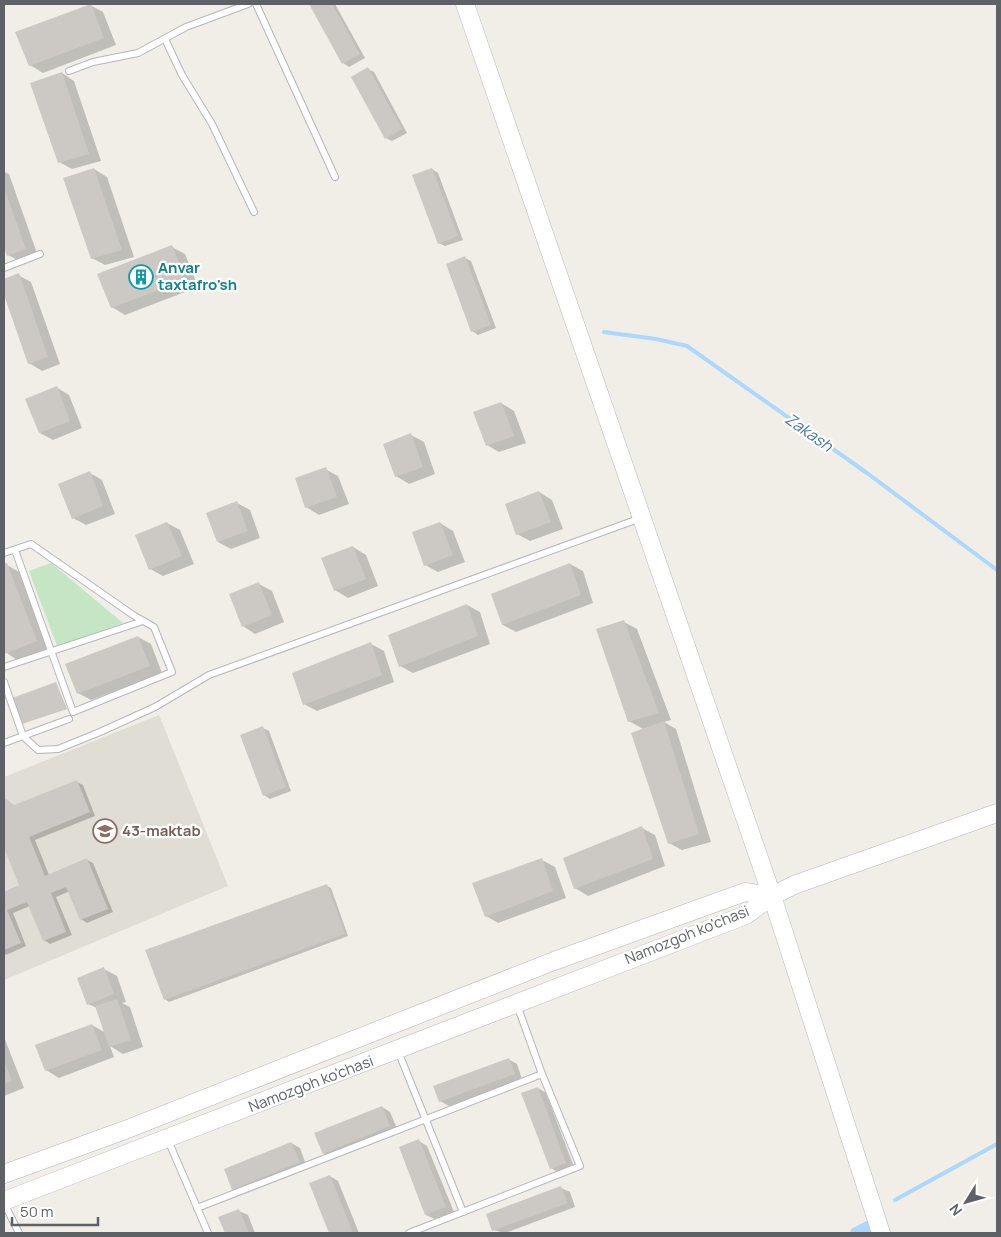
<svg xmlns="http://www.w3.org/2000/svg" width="1001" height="1237" font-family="Manrope,sans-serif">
  <rect width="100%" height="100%" fill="#f0eee7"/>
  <polygon fill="#e0ddd5" points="159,715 228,886 4,980 4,777"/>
  <polygon fill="#c5e6c5" points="51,563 123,623 57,646 29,571"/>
  <g fill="#0003">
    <polygon points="310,4 335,4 365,58 349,67 343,63"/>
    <polygon points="90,5 103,12 116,45 43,73 30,65"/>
    <polygon points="368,69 374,72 407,133 392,141 386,138"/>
    <polygon points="62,73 74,81 101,161 72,169 59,162"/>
    <polygon points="94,169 107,177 134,257 105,265 92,258"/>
    <polygon points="432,169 438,173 463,240 445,246 439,243"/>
    <polygon points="4,172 9,174 38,256 21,262 8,255 4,244"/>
    <polygon points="172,247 185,254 198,287 125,315 112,307"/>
    <polygon points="465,258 471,261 496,328 478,335 472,331"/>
    <polygon points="18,275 31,282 60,364 42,371 29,363 4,292 4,280"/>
    <polygon points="56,387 69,395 82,428 53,440 40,433"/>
    <polygon points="501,403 514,411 526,443 499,452 487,445"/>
    <polygon points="411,435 424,442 435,474 409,484 396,476"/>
    <polygon points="325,469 338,476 349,504 319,515 306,507"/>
    <polygon points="90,473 102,480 115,514 86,525 73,518"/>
    <polygon points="539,492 552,500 563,529 530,541 517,534"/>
    <polygon points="237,503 250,510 260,538 231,549 218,542"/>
    <polygon points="167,523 180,530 194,564 163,576 150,569"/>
    <polygon points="440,523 453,531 465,562 438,572 425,565"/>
    <polygon points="353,547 366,555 378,586 348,598 335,590"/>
    <polygon points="570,564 583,571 593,603 516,632 503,625 493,595"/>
    <polygon points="7,565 19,572 49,648 17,660 4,651 4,566"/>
    <polygon points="259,584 272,591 284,622 255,634 243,626"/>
    <polygon points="467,605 480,612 490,644 413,673 400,666"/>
    <polygon points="624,622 637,629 671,720 664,722 676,729 711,842 682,850 669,843 643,729 629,721"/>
    <polygon points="138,637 151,644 162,673 91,700 78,693"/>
    <polygon points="371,644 384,651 394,682 317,711 304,704"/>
    <polygon points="56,683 67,709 23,723"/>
    <polygon points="263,728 269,731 291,791 270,799 264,795"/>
    <polygon points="77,782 83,785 95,816 35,840 49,875 87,860 93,863 113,912 87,923 81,919 70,891 56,897 72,935 50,944 44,940 30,906 13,913 26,946 6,955 4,953 4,893 21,886 6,850 4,851 4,802 6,801 14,806"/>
    <polygon points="642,828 655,835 665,866 588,896 575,888"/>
    <polygon points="542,860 555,867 566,898 498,923 486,916"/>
    <polygon points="327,886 331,888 348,936 169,1002 165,999"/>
    <polygon points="104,969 117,976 126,1002 122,1003 130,1007 143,1047 123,1054 110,1046 114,1057 59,1078 46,1070 37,1045 92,1025 106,1033 97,1008 88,1004"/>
    <polygon points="4,1037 24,1088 4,1096"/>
    <polygon points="508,1059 517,1064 522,1079 449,1106 440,1101"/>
    <polygon points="538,1088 546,1093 574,1167 559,1173 551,1168"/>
    <polygon points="382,1107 390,1112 398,1131 332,1158 324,1153"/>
    <polygon points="419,1141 427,1146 454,1212 435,1219 426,1215 400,1148"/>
    <polygon points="291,1143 300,1148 307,1167 241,1194 233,1189"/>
    <polygon points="330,1176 338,1181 359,1233 330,1233 311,1183"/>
    <polygon points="561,1188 570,1192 575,1207 505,1233 493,1230"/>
    <polygon points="239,1211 248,1215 255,1233 226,1233 220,1218"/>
  </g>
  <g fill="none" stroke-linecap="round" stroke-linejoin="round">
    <g stroke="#abd8fc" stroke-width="4">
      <polyline points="604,332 656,339 687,346 867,473 997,570"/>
      <polyline points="895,1200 997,1144"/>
    </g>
    <polyline stroke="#abd8fc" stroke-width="12" points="856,1233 870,1226"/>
  </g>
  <g fill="#ccc9c4">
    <polygon points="91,4 104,38 29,66 15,32"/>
    <polygon points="309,4 332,4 360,54 342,64"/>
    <polygon points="368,67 402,129 385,139 351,77"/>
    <polygon points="62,72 89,154 58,163 30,83"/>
    <polygon points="94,168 122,250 91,259 63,178"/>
    <polygon points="432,168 458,236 438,244 412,175"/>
    <polygon points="4,188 26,249 7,256 4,247"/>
    <polygon points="172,245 186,280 111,308 97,274"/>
    <polygon points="465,256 491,325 471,332 446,264"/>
    <polygon points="19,273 48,357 28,364 4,295 4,279"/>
    <polygon points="57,386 70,421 39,433 25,399"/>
    <polygon points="501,402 514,436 486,446 473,412"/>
    <polygon points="411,433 423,467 395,477 383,444"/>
    <polygon points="326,467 337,497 305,508 295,478"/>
    <polygon points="90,471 103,506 72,519 58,484"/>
    <polygon points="539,491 551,522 516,535 505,504"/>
    <polygon points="237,501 248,531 217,542 206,513"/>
    <polygon points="167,522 182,556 149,570 135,535"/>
    <polygon points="440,522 453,555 424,566 412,532"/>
    <polygon points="353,546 366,579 334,591 321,558"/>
    <polygon points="7,563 37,641 4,654 4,564"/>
    <polygon points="570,563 581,595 502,625 491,594"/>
    <polygon points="259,582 272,615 242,627 229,594"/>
    <polygon points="467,604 478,636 399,667 388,635"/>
    <polygon points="624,620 659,713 628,722 596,629"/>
    <polygon points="138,636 150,666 77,694 65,664"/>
    <polygon points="371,642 382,675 303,705 292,673"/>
    <polygon points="56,682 66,709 22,724 12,698"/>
    <polygon points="664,721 699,834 668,844 631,733"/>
    <polygon points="263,726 286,787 263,796 240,735"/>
    <polygon points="77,780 90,812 29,837 45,876 87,858 108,909 80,920 66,887 51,893 66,932 43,941 27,902 7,910 21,943 4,950 4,892 19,885 4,848 4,800 6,799 14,805"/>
    <polygon points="642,826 653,859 574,889 563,858"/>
    <polygon points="542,858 553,891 485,917 472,883"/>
    <polygon points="327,884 345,934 164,1000 145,950"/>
    <polygon points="104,967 114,994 87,1005 77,978"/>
    <polygon points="117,999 131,1040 109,1047 95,1006"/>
    <polygon points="92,1024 102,1050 45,1071 35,1045"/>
    <polygon points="509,1058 515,1074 439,1102 433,1086"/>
    <polygon points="4,1061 12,1081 4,1084"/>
    <polygon points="538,1087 566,1163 550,1169 521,1093"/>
    <polygon points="382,1106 390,1126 323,1154 314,1133"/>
    <polygon points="419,1139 446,1207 425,1215 399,1147"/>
    <polygon points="291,1142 300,1162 232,1190 224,1169"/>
    <polygon points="330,1175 353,1233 329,1233 309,1183"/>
    <polygon points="561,1186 568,1203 492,1231 486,1214"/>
    <polygon points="239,1209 249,1233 225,1233 218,1217"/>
  </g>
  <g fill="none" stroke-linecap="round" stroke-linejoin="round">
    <g stroke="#b4b7bb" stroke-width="8">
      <g id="lane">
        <polyline points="256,4 335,177"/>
        <polyline points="165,39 182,75 212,124 254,212"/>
        <polyline points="69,71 93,62 138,53 186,27 248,4"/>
        <polyline points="4,268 40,254"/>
        <polyline points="4,553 31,544 133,615 154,627 172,672 73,712 15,550"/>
        <polyline points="4,667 143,621"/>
        <polyline points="4,682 23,736 38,750 58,749 100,732 155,707 209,675 641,518"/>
        <polyline points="4,743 69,719"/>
        <polyline points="398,1051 463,1212"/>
        <polyline points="168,1140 208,1233"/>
        <polyline points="4,1203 19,1233"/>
        <polyline points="197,1208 542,1074 517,1005"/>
        <polyline points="409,1233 580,1166 542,1074"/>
      </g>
    </g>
    <g stroke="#b5b9be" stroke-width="19">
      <g id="secondary">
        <polyline points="465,4 772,896 881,1233"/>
        <polyline points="4,1174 125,1130 554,961 745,892 772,896"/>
        <polyline points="4,1201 746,915 772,896 794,885 997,813"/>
      </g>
    </g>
    <use href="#lane" stroke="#fff" stroke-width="6"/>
    <use href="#secondary" stroke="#fff" stroke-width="18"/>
  </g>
  <defs>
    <g id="building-ring" transform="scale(1.25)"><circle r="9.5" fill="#fff" stroke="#0f9aa8" stroke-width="1.5"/><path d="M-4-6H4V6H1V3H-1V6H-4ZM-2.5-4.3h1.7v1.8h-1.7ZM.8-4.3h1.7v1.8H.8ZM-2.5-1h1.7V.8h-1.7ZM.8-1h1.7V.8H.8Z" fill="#0f9aa8"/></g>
    <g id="school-ring" transform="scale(1.25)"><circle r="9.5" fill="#fff" stroke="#8d6e63" stroke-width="1.5"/><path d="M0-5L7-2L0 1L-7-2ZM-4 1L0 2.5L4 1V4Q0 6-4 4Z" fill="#8d6e63"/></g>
  </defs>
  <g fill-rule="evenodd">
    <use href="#building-ring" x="141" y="277"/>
    <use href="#school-ring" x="105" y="831"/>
  </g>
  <g text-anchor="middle" stroke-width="4.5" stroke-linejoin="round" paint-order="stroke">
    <g font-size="15" font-weight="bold" fill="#0d838f" stroke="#fff" text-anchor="start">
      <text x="158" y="273">Anvar<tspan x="158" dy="17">taxtafro'sh</tspan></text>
    </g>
    <g font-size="15" font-weight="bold" fill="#785e54" stroke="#fff" text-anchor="start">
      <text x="122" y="836">43-maktab</text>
    </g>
    <g font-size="15" fill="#5e6267" stroke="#fff">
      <text transform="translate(687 935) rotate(-22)" y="5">Namozgoh ko'chasi</text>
      <text transform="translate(311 1084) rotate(-21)" y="5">Namozgoh ko'chasi</text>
    </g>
    <g font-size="16" font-style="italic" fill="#4678af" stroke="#fff">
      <text transform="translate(809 432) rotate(35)" y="6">Zakash</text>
    </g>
  </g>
  <rect width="1001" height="1237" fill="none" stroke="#5e6267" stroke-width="10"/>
  <g transform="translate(966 1202) rotate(233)" stroke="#ffffff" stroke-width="4" paint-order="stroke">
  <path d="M0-4L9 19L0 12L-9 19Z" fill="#5e6267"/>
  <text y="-8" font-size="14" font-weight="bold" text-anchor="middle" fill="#5e6267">N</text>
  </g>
  <path d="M12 1217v8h86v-8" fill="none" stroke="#5e6267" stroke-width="2.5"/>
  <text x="20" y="1217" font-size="15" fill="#5e6267" stroke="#ffffff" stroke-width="4" paint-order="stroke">50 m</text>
</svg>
